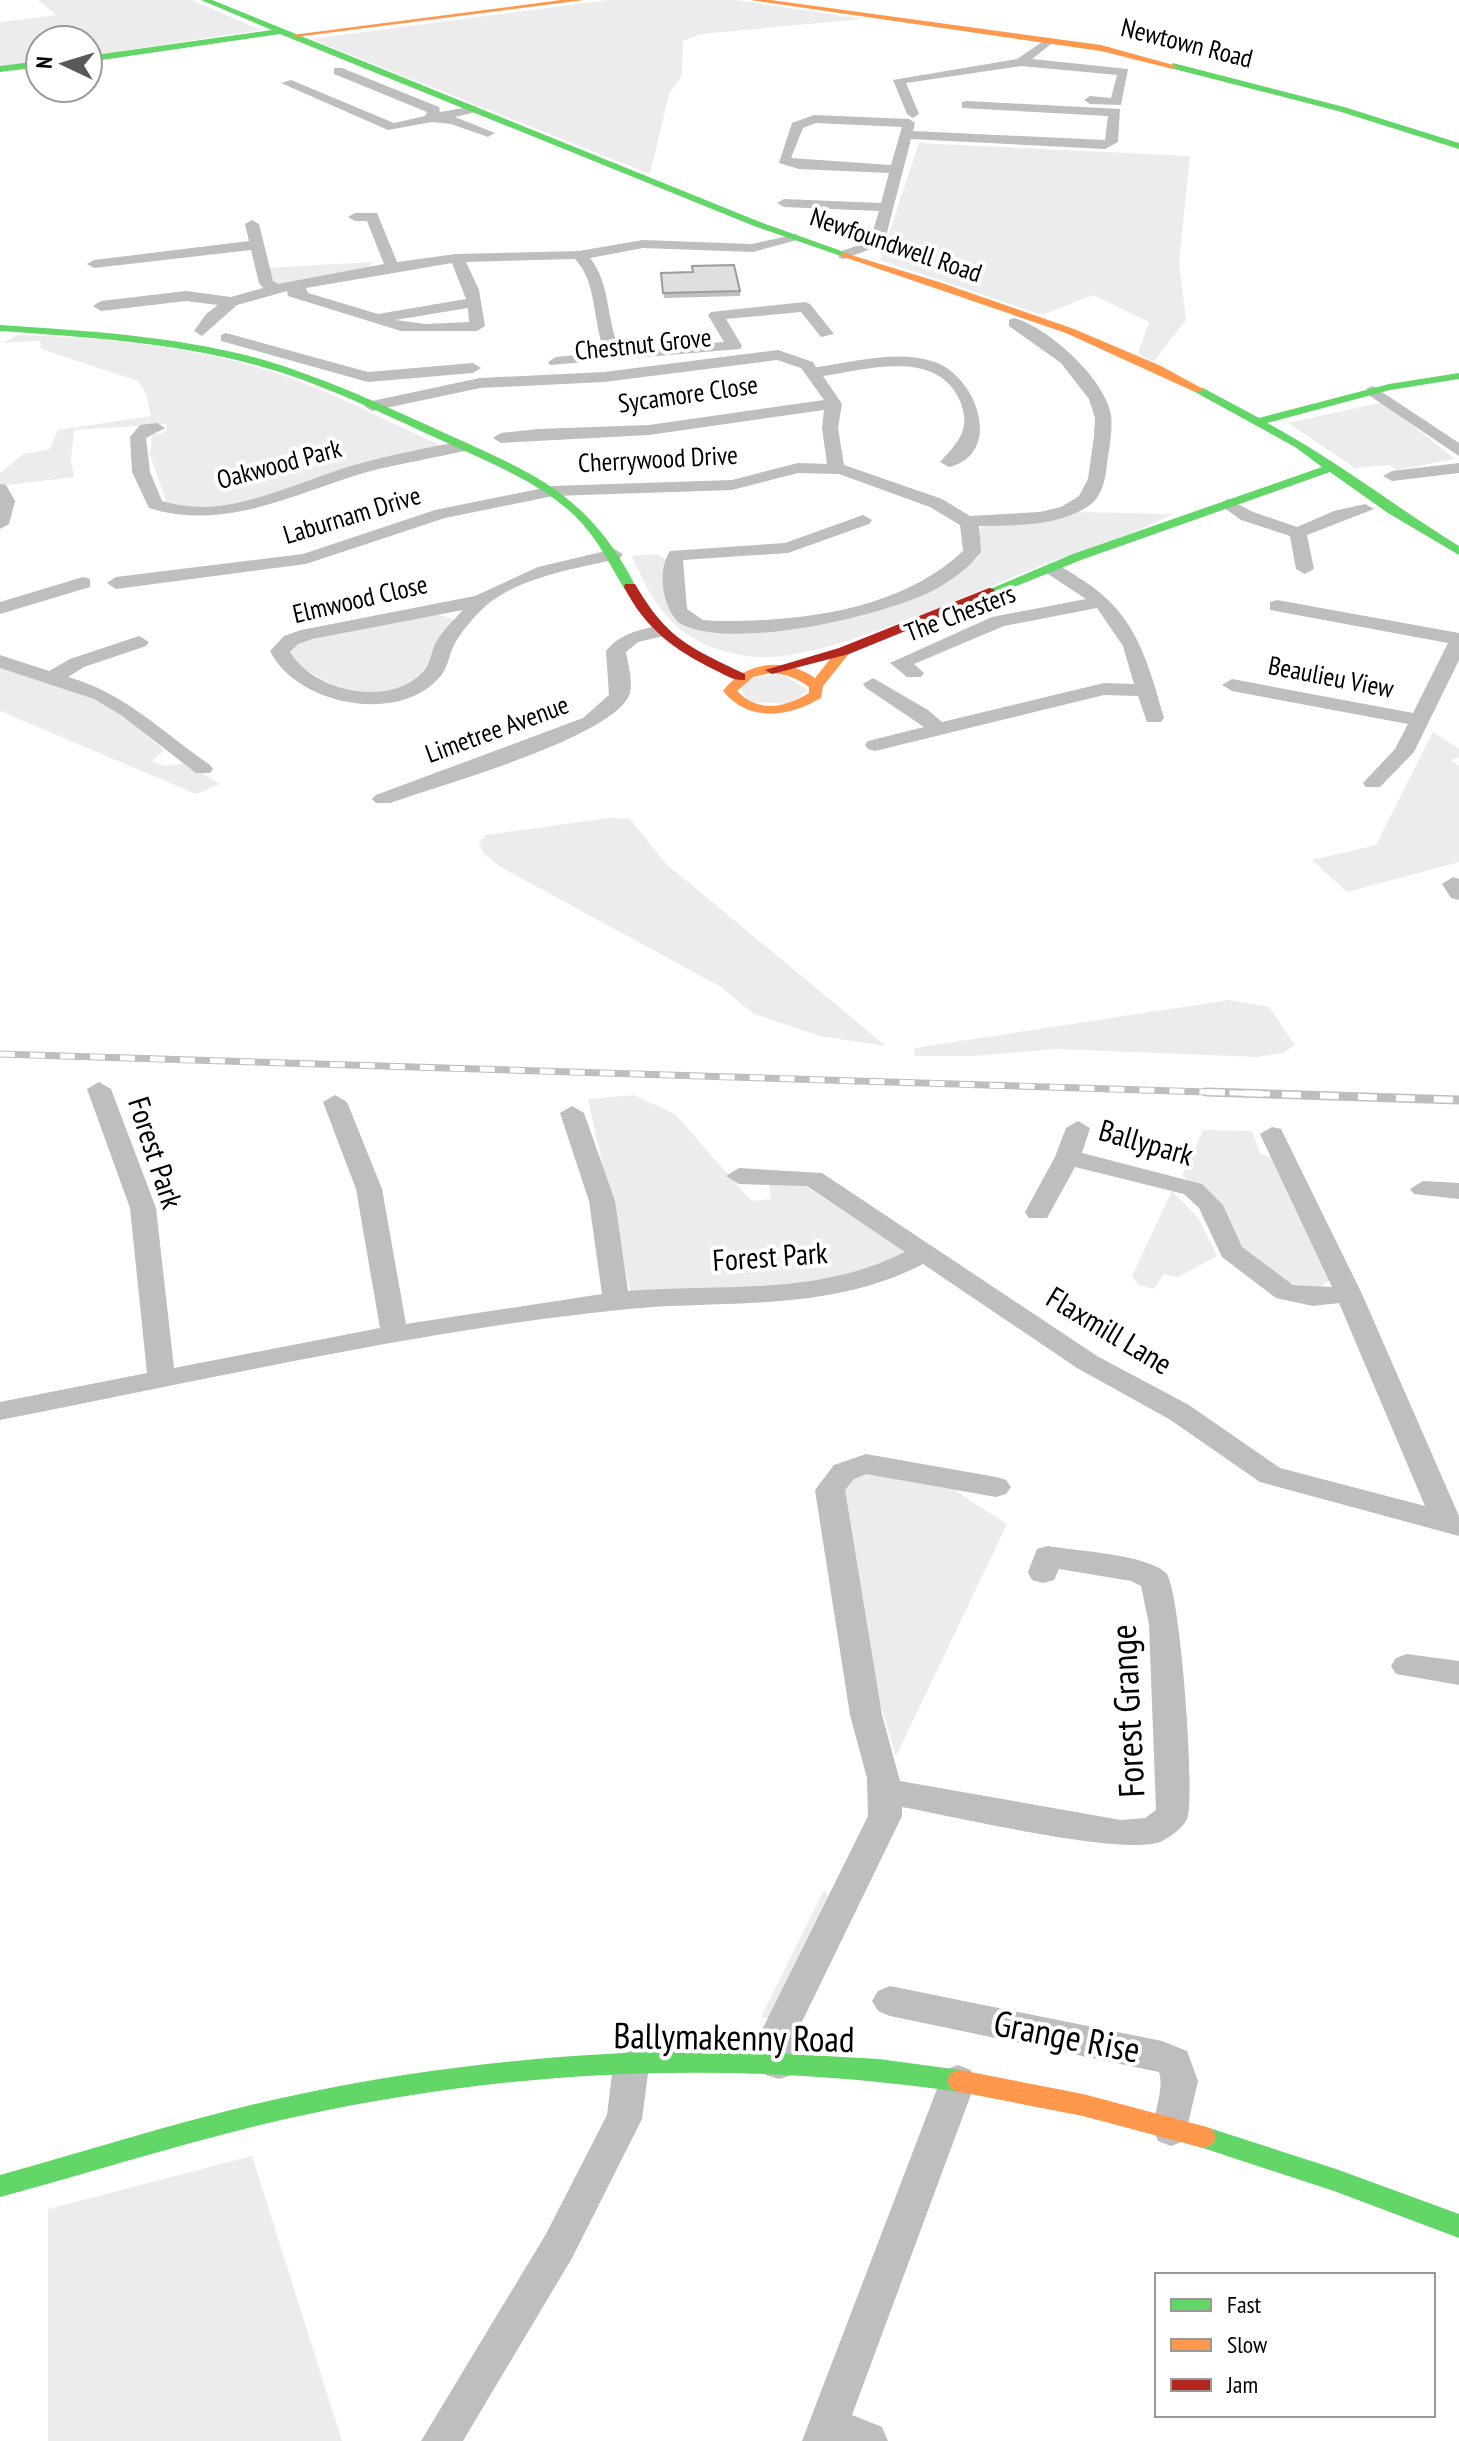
<svg xmlns="http://www.w3.org/2000/svg" width="1459" height="2441" font-family="'PT Sans Narrow',sans-serif">
  <rect width="100%" height="100%" fill="#fff"/>
  <g fill="#ececec">
    <polygon points="38,0 191,0 261,30 88,56 88,40 40,40 40,62 0,67 0,22 57,15"/>
    <polygon points="608,0 736,0 863,19 701,34 683,41 682,75 669,94 650,174 311,39"/>
    <polygon points="919,143 1190,156 1179,262 1186,320 1153,362 1138,353 1149,322 1093,295 1042,315 880,260"/>
    <polygon points="373,262 367,268 277,286 270,284 266,268"/>
    <path d="M18,335c87,2 178,12 261,39 56,19 109,48 163,72 -65,19 -215,76 -275,57l-17,-48 2,-20 14,-3 1,-8 -93,6 -3,29 3,18 -74,9v-13l23,-19 27,-5 8,-19 93,-14 -5,-22 -8,-13 -97,-32 -1,-8 -37,2z"/>
    <polygon points="1383,402 1455,459 1397,470 1389,465 1355,468 1288,423"/>
    <path d="M1079,512l94,2c-40,21 -87,35 -130,51 -67,26 -223,99 -288,92 -70,-8 -97,-40 -123,-101l24,-2 11,6 6,56 9,8c98,10 136,9 227,-30 25,-11 49,-20 70,-37l1,-28 4,-4 73,-6z"/>
    <path d="M427,612l27,7v5c-7,13 -14,32 -24,44 -43,46 -98,23 -140,-10l3,-12 6,-4z"/>
    <polygon points="0,666 110,705 164,750 152,761 164,766 185,763 220,784 196,794 0,711"/>
    <polygon points="782,674 808,690 791,704 749,702 739,686 748,678"/>
    <polygon points="1433,732 1459,749 1459,757 1451,760 1459,766 1459,862 1347,892 1312,860 1376,845"/>
    <polygon points="608,818 630,819 665,863 886,1046 820,1036 754,1014 721,987 499,866 483,853 479,842 486,835"/>
    <polygon points="1229,1000 1269,1007 1295,1045 1283,1053 1258,1057 1056,1049 972,1056 914,1056 915,1048"/>
    <polygon points="634,1095 675,1114 751,1201 771,1199 769,1185 800,1183 907,1251 860,1278 762,1290 631,1295 588,1099"/>
    <polygon points="1203,1130 1252,1131 1260,1153 1273,1159 1331,1279 1319,1288 1284,1282 1241,1250 1216,1198 1182,1176"/>
    <polygon points="1172,1191 1199,1219 1217,1256 1178,1277 1164,1274 1154,1289 1139,1285 1132,1276"/>
    <polygon points="862,1471 954,1490 1007,1524 896,1756 879,1700 844,1490 850,1476"/>
    <polygon points="824,1890 828,1896 769,2018 761,2017"/>
    <polygon points="252,2156 342,2441 48,2441 48,2209"/>
  </g>
  <g fill="none" stroke-linecap="round" stroke-linejoin="round">
    <g fill="#bebebe" fill-rule="evenodd">
      <polygon points="1045,40 1051,44 1032,59 1128,69 1121,105 1090,104 1084,100 1090,96 1111,98 1117,75 1021,66 906,83 919,114 913,118 907,114 893,80 1017,59"/>
      <polygon points="334,68 342,68 439,107 440,112 476,106 476,112 455,117 495,133 488,137 451,124 432,122 388,130 281,83 291,80 394,123 425,116 427,112 334,74"/>
      <path d="M967,101l153,8 -2,33 -13,7 -194,-10 -27,105 -40,15 -5,-1v-6l31,-11 9,-30 -95,-4 -7,-4 7,-4 97,4 8,-30 -90,-4 -20,-6 13,-40 22,-8 95,4 6,4 -2,8 192,9 3,-24 -146,-8v-6zM816,123l86,4 -11,38 -100,-7 12,-30z"/>
      <path d="M355,213h22l20,49 59,-8 123,-3 64,-11 109,4 45,-10v6l-44,12 -110,-4 -53,10c21,26 16,62 30,93l104,-9 -16,-27 3,-3 94,-10 5,2 24,30 -13,3 -20,-25 -75,7 16,27 -2,3 -190,16 -2,-3 8,-5 49,-5c-13,-29 -7,-69 -30,-93l-109,3 13,28 6,36 -8,5h-76l-113,-35 -1,-5 -50,14 -35,31 -8,-5 12,-17 12,-9 -32,-4 -85,10 -8,-5 8,-5 85,-10 45,6 32,-9 -4,-5 -8,-33 -157,18 -7,-4 7,-4 155,-19 -4,-17 7,-4 7,4 14,57 5,3 106,-20 -17,-43h-12l-7,-4zM452,263l14,36 -88,15 -70,-21 -2,-5zM468,308l1,14 -43,2 -31,-4z"/>
      <path d="M1014,318c35,10 91,61 97,97 2,16 -2,33 -4,49 -2,17 -5,34 -20,43 -31,20 -73,18 -108,19l2,26c-12,16 -29,28 -47,38 -49,26 -208,63 -256,32 -16,-17 -21,-51 -8,-71l115,-8 78,-28 9,5 -3,4 -81,29 -105,7 4,49 16,11 14,1c83,1 184,-11 246,-70l-3,-26 -30,-18 -91,-33 -41,-1 -66,17 -179,6 -108,22 -139,46 -190,25 -9,-6 9,-6 187,-23 132,-44 118,-24 179,-6 66,-17 29,1 -5,-36 2,-18 -175,25 -148,8 -8,-5 8,-5 37,-4 111,-4 175,-25 -23,-32 -24,-8 -173,22 -124,6 -108,23 -8,-5 8,-5 108,-23 124,-6 174,-22 35,12 3,5c39,-5 81,-18 119,-5 42,15 69,91 14,105l-9,-5c17,-19 32,-32 20,-61 -23,-53 -94,-31 -137,-25l19,28 -4,24 6,37 98,34 28,17 70,-4 21,-5 18,-11 9,-17 6,-43 1,-18 -6,-19 -28,-36 -52,-37v-6z"/>
      <polygon points="226,333 368,372 473,363 481,368 473,373 368,382 221,341 221,335"/>
      <polygon points="1373,386 1459,443 1459,456 1367,394 1367,388"/>
      <path d="M157,423l8,5 -19,10 4,34 12,29c64,20 131,-18 192,-36 36,-10 72,-17 109,-24l8,5 -2,4c-34,8 -68,13 -102,22 -72,21 -142,60 -218,36l-17,-36 -2,-35 10,-12z"/>
      <polygon points="1459,463 1459,473 1392,481 1383,476 1392,471"/>
      <polygon points="0,484 6,485 15,501 9,524 0,529"/>
      <polygon points="1228,499 1253,512 1297,527 1334,511 1365,504 1374,509 1307,535 1314,569 1305,574 1296,569 1290,536 1241,520 1219,504"/>
      <path d="M614,549l9,5 -3,4c-43,11 -95,17 -132,46 -12,10 -29,30 -35,43 -5,12 -6,24 -16,33 -42,44 -141,24 -167,-29l14,-15 17,-6 174,-34 63,-29zM463,610c-10,11 -21,21 -28,34 -4,9 -5,21 -12,28 -34,36 -109,20 -133,-20l8,-8 14,-5z"/>
      <path d="M1051,563c12,3 23,12 33,18 53,34 64,82 80,137l-3,4h-14l-9,-26 -34,-1 -229,56 -7,-2 -3,-4 3,-4 56,-14 -58,-39 -3,-4 10,-6 55,32 14,12 162,-39 30,1 -11,-38 -26,-38 -93,18 -90,38 10,9 -3,4h-14l-17,-14 102,-46 94,-18 -41,-27 -3,-4z"/>
      <polygon points="83,577 90,579 90,587 0,614 0,602"/>
      <polygon points="1277,600 1459,633 1459,660 1414,752 1380,787 1366,787 1363,783 1395,749 1408,724 1232,691 1222,685 1232,679 1413,713 1448,643 1270,610 1270,602"/>
      <path d="M661,625l7,2v8l-30,7 -12,10c2,14 10,36 0,49 -31,41 -182,83 -236,102h-14l-4,-4 4,-4 207,-77 26,-23 -3,-44c15,-18 33,-21 55,-26z"/>
      <path d="M139,636l10,6 -3,4 -62,21 -16,10c57,16 94,55 142,88l3,4 -3,4h-14l-75,-58 -27,-16 -94,-31v-13l49,16 21,-12z"/>
      <polygon points="1453,877 1459,879 1459,900 1451,898 1442,884"/>
      <path d="M99,1082l12,7 45,119 18,160 206,-40 -24,-139 -33,-87 12,-7 12,7 35,87 24,135 196,-30 -13,-93 -29,-88 12,-7 12,7 31,88 13,90c97,-8 187,6 277,-39l-98,-66 -68,-2 -13,-8 13,-8 83,5 275,183 92,49 91,63 145,38 -86,-203 -26,3 -37,-8 -54,-41 -23,-49 -15,-14 -109,-27 -28,51h-18l-4,-6 30,-55 11,-29 12,-7 12,7 -8,25 120,31 21,21 19,42 51,38 39,2 -72,-153 12,-7 9,2 81,165 97,222v20l-199,-54 -91,-63 -92,-51 -154,-104c-82,42 -166,38 -254,42 -43,2 -85,8 -127,13 -182,25 -362,66 -542,101v-18l147,-29 -17,-165 -43,-119z"/>
      <polygon points="1423,1181 1459,1183 1459,1199 1414,1194 1410,1189"/>
      <path d="M866,1454l130,23 10,3 5,7 -5,7 -10,3 -130,-23 -12,5 -9,11 37,225 18,66 221,39 24,-2 11,-8 -7,-186 -8,-38 -10,-5 -72,-12 -5,11 -11,3 -11,-3 -4,-8 9,-23 11,-3c28,5 98,8 118,27 14,14 30,225 21,246 -4,9 -18,19 -27,23 -39,14 -208,-26 -258,-35v9l-105,216v32l-5,11 -13,4 -13,-4 -5,-11v-32l107,-216 -1,-38 -17,-63 -35,-225 19,-25z"/>
      <polygon points="1407,1654 1459,1661 1459,1685 1396,1674 1391,1666 1396,1658"/>
      <path d="M890,1986l272,55 25,10 11,30 -14,60 -13,5 -13,-5c-11,-23 8,-46 1,-69l-269,-56 -12,-5 -6,-10 6,-10z"/>
      <polygon points="631,2051 644,2055 649,2066 642,2119 572,2258 463,2441 421,2441 546,2234 607,2115 613,2066 618,2055"/>
      <polygon points="958,2065 971,2070 976,2081 852,2415 882,2427 888,2441 802,2441 940,2081 945,2070"/>
    </g>
    <g fill="#63d668" fill-rule="evenodd">
      <polygon points="201,0 212,0 760,222 850,254 841,256 754,226 280,34 88,62 88,56 272,30"/>
      <polygon points="40,61 40,67 0,72 0,66"/>
      <polygon points="1173,63 1344,107 1459,143 1459,149 1338,111 1170,68"/>
      <path d="M0,325c88,6 178,11 264,35 60,18 117,44 174,70 92,42 150,62 198,157l-11,3c-16,-27 -28,-53 -51,-75 -36,-34 -86,-53 -131,-74 -62,-28 -125,-60 -191,-77 -82,-22 -168,-27 -252,-33z"/>
      <path d="M1459,373v6l-69,11 -123,33c67,36 127,83 192,123v9l-71,-42 -58,-41 -249,88 -87,35 -11,-3 90,-38 249,-87 -27,-20 -100,-55v-4h8l56,30 130,-34z"/>
      <path d="M714,2050l165,9 81,11 9,3 4,8 -4,8 -9,3c-224,-32 -435,-24 -656,23 -103,22 -203,55 -304,82v-22c101,-28 202,-61 305,-82 135,-28 271,-41 409,-43z"/>
      <polygon points="1203,2126 1336,2169 1459,2214 1459,2238 1334,2191 1194,2145 1190,2137 1194,2129"/>
    </g>
    <g fill="#ff974d" fill-rule="evenodd">
      <polygon points="561,0 584,0 296,37 292,35"/>
      <polygon points="750,0 771,0 1101,45 1177,66 1173,69 1101,51"/>
      <polygon points="841,252 939,282 1074,329 1161,366 1205,390 1195,392 1066,333 841,256"/>
      <path d="M844,647l7,4 -28,35 -2,12c-32,19 -72,25 -98,-7 22,-30 62,-34 92,-13l24,-30zM771,673c15,1 26,5 38,14v6c-24,15 -51,20 -72,-2l16,-14z"/>
      <polygon points="960,2070 1083,2094 1203,2126 1212,2129 1216,2137 1212,2145 1203,2148 1083,2116 960,2092 951,2089 947,2081 951,2073"/>
    </g>
    <g fill="#b3261e" fill-rule="evenodd">
      <path d="M625,584h10c32,55 54,63 110,90v6c-11,1 -20,-5 -30,-10 -41,-20 -70,-42 -91,-83z"/>
      <polygon points="989,588 994,589 994,595 849,654 772,674 765,670 839,648"/>
    </g>
    <g stroke="#bebebe" stroke-width="7">
      <polyline id="rail-far1" points="0,1054 1270,1094"/>
    </g>
    <g stroke="#bebebe" stroke-width="9">
      <polyline id="rail" points="1206,1092 1459,1100"/>
    </g>
    <use href="#rail-far1" stroke="#fff" stroke-width="5" stroke-dasharray="15" stroke-linecap="butt"/>
    <use href="#rail" stroke="#fff" stroke-width="6" stroke-dasharray="19" stroke-linecap="butt"/>
  </g>
  <polygon fill="#c0c0c0" points="692,266 740,291 740,296 664,298 661,277 692,272"/>
  <polygon fill="#dfdfdf" stroke="#9c9c9c" stroke-width="2" points="734,265 740,291 663,293 661,273 693,272 692,266"/>
  <g text-anchor="middle" stroke-width="8" stroke-linejoin="round" paint-order="stroke">
    <g font-size="26" fill="#000" stroke="#fff">
      <text transform="translate(1187 43) rotate(14)" y="9">Newtown Road</text>
      <text transform="translate(896 245) rotate(19)" y="9">Newfoundwell Road</text>
      <text transform="translate(643 344) rotate(-6)" y="9">Chestnut Grove</text>
      <text transform="translate(688 394) rotate(-8)" y="9">Sycamore Close</text>
      <text transform="translate(658 459) rotate(-3)" y="9">Cherrywood Drive</text>
      <text transform="translate(279 464) rotate(-15)" y="9">Oakwood Park</text>
      <text transform="translate(352 515) rotate(-17)" y="9">Laburnam Drive</text>
      <text transform="translate(360 599) rotate(-13)" y="9">Elmwood Close</text>
      <text transform="translate(960 613) rotate(-21)" y="9">The Chesters</text>
      <text transform="translate(1331 677) rotate(11)" y="9">Beaulieu View</text>
      <text transform="translate(497 729) rotate(-20)" y="9">Limetree Avenue</text>
    </g>
    <g font-size="30" fill="#000" stroke="#fff">
      <text transform="translate(1146 1143) rotate(16)" y="10">Ballypark</text>
      <text transform="translate(155 1153) rotate(72)" y="10">Forest Park</text>
      <text transform="translate(770 1257) rotate(-4)" y="10">Forest Park</text>
      <text transform="translate(1109 1331) rotate(31)" y="10">Flaxmill Lane</text>
    </g>
    <g font-size="36" fill="#000" stroke="#fff">
      <text transform="translate(1127 1711) rotate(-93)" y="13">Forest Grange</text>
      <text transform="translate(1067 2036) rotate(11)" y="13">Grange Rise</text>
      <text transform="translate(734 2037) rotate(1)" y="13">Ballymakenny Road</text>
    </g>
  </g>
  <rect x="1155" y="2273" width="280" height="144" fill="#ffffff" stroke="#999999" stroke-width="2"/>
  <rect x="1171" y="2299" width="40" height="12" fill="#63d668" stroke="#999999" stroke-width="2"/>
  <text x="1227" y="2313" font-size="24" fill="#000000">Fast</text>
  <rect x="1171" y="2339" width="40" height="12" fill="#ff974d" stroke="#999999" stroke-width="2"/>
  <text x="1227" y="2353" font-size="24" fill="#000000">Slow</text>
  <rect x="1171" y="2379" width="40" height="12" fill="#b3261e" stroke="#999999" stroke-width="2"/>
  <text x="1227" y="2393" font-size="24" fill="#000000">Jam</text>
  <g transform="translate(64 64) rotate(274)"><circle r="38" fill="#ffffff" stroke="#999999" stroke-width="2"/>
  <path d="M0-6L14 30L0 20L-14 30Z" fill="#595959"/>
  <text y="-12" font-size="22" font-weight="bold" text-anchor="middle" fill="#000000">N</text>
  </g>
</svg>
